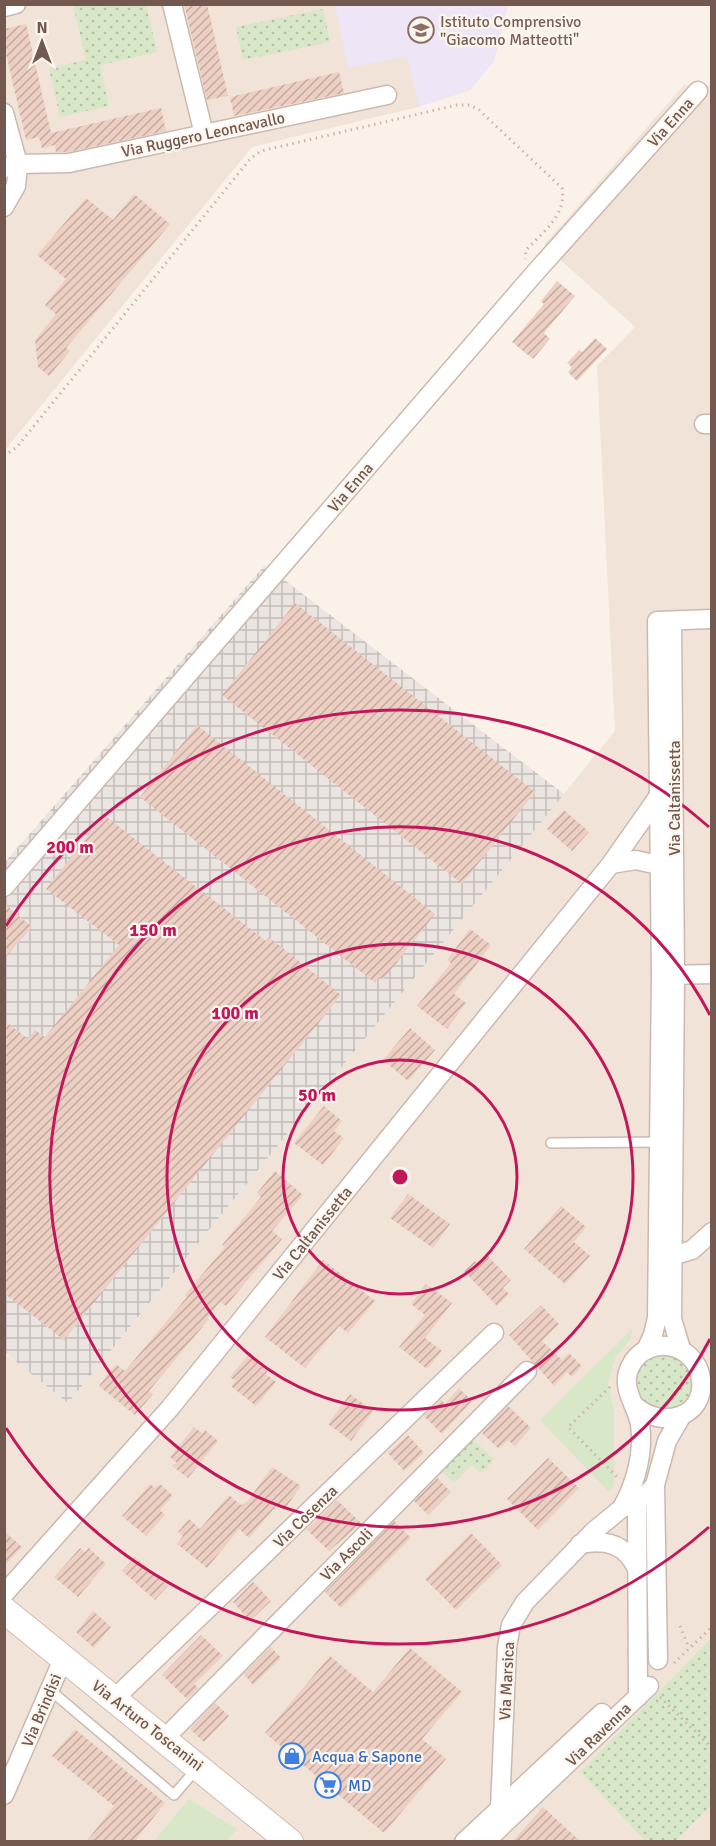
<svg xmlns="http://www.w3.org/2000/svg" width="716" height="1846" font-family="Signika,sans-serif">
  <defs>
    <pattern id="industrial-grid" width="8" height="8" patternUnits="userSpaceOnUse" patternTransform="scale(1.5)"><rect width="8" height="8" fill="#ebe5e1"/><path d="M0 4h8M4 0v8" fill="none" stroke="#c3bcb9"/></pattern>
    <pattern id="grass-dots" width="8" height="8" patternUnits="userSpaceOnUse" patternTransform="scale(1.5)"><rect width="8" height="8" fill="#d7e7c8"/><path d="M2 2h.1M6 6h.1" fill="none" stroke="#b3bea5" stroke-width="1.8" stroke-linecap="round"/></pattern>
    <pattern id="building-hatch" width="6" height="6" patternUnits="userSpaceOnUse" patternTransform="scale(1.5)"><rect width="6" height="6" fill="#edcfc3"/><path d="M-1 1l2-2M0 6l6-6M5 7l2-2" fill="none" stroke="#c4aba1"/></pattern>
  </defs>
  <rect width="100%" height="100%" fill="#faf2e8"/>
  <g fill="#f1e3d7">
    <polygon points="5,5 508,5 494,61 470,90 418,107 252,147 5,450"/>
    <polygon points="684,85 711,86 711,1638 580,1772 645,1841 5,1841 4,1353 69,1402 615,731 597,366 635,327 544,245"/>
    <polygon points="711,1806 711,1841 676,1841"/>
  </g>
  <polygon fill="url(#industrial-grid)" points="265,565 564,794 68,1403 5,1353 5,862"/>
  <polygon fill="#eee5f7" points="335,5 335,4 508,5 494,61 470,90 419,107 407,56 348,68"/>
  <g fill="url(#grass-dots)">
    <polygon points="73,5 146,5 157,52 100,65 109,106 60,117 49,68 86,60"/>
    <polygon points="323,9 330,42 243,60 236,27"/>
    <circle cx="664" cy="1382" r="30"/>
    <polygon points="470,1436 494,1460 481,1473 471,1465 454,1483 438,1468"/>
    <polygon points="711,1638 711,1806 676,1841 645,1841 580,1772"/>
  </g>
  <g fill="#d7e7c8">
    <polygon points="632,1329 631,1338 615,1358 608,1384 614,1410 614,1485 609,1492 540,1420"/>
    <polygon points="189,1799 237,1829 227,1841 154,1841"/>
  </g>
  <g fill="url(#building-hatch)">
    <polygon points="184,4 207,4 228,96 207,100"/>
    <polygon points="26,24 51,133 161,108 166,131 68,152 56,152 55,145 42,148 39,137 26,140 4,45 4,29"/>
    <polygon points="339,72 344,93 234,116 230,97"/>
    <polygon points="134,194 170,224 66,348 70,351 49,376 38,367 35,340 56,314 45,305 66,279 37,255 86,198 113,220"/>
    <polygon points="557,281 575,296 544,333 550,339 533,359 512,342 544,304 541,301"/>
    <polygon points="595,338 607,349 577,381 568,372 572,367 567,363 579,350 582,352"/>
    <polygon points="295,603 535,792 462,884 222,695"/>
    <polygon points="197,725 435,914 383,980 379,977 375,983 140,797"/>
    <polygon points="564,810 589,832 572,851 547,829"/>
    <polygon points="104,815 266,941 269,937 341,995 64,1340 4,1293 4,1020 28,1039 35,1030 45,1037 119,945 46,889"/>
    <polygon points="4,903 32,927 4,959"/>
    <polygon points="470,929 491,945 454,994 466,1003 447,1029 417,1006 451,963 447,960"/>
    <polygon points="410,1028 435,1050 408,1081 383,1060"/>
    <polygon points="324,1106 342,1121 334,1131 344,1138 323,1165 294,1143"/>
    <polygon points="275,1171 303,1195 272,1231 282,1239 226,1306 220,1302 207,1318 209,1319 149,1391 153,1394 135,1415 99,1386 116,1364 125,1371 187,1297 185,1295 225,1247 222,1245 261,1197 257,1193"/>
    <polygon points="408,1194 450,1224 433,1248 390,1218"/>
    <polygon points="561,1206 586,1227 574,1242 590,1256 565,1284 524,1249"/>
    <polygon points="487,1255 511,1280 503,1288 509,1294 497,1306 464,1271 475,1261 478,1264"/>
    <polygon points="323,1260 375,1301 348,1333 339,1326 305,1368 265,1337"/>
    <polygon points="426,1284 452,1303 425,1338 442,1351 427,1369 399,1347 425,1315 411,1304"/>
    <polygon points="541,1305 559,1324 542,1341 562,1360 569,1353 582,1366 572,1377 567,1372 554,1386 509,1335"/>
    <polygon points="250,1353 268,1369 266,1374 276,1382 256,1406 231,1386 236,1381 230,1377"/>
    <polygon points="459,1388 472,1401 442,1434 424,1416 441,1400 445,1404"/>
    <polygon points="350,1394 373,1411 351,1441 328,1424"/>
    <polygon points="508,1406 531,1428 515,1446 508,1440 499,1449 482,1433"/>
    <polygon points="194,1427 202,1433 205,1430 218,1441 188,1478 172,1466 177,1463 170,1457"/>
    <polygon points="408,1435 424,1453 404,1471 388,1453"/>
    <polygon points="548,1458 579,1488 538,1530 507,1499"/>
    <polygon points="272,1467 301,1486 284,1510 277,1505 249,1538 239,1529 207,1568 177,1544 183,1536 178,1532 189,1519 200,1529 229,1495 241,1505 247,1502"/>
    <polygon points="437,1478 451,1492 428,1515 414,1501"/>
    <polygon points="150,1484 155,1488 160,1484 173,1496 160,1510 165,1515 146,1536 122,1516"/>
    <polygon points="337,1500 361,1523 329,1551 307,1530"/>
    <polygon points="394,1521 411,1538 341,1608 325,1592"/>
    <polygon points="4,1531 22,1547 4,1566"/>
    <polygon points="471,1533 502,1565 456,1610 425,1579"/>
    <polygon points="80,1548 85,1552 89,1548 106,1564 78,1597 54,1577"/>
    <polygon points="135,1557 168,1586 155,1600 122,1571"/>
    <polygon points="253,1582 271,1601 250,1621 233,1602"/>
    <polygon points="93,1611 111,1627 94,1648 76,1632"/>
    <polygon points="201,1635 223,1656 194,1684 199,1688 187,1699 162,1675"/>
    <polygon points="271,1647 281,1658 253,1685 244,1674"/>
    <polygon points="410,1648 462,1692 422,1739 446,1759 384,1833 265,1733 330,1656 373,1692"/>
    <polygon points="215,1703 229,1716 204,1742 190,1729"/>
    <polygon points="75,1729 165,1803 134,1842 86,1842 114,1806 52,1756"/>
    <polygon points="543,1807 581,1842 512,1842"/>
  </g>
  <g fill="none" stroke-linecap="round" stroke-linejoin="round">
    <g stroke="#cbb9af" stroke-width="12">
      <g id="lane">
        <polyline points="551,1143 662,1142"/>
        <polyline points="50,1690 174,1795 198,1767"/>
      </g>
    </g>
    <g stroke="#cbb9af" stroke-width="21">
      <g id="street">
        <polyline points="172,4 204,134"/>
        <polyline points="4,7 16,4"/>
        <polyline points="4,113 18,164 4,168"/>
        <polyline points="4,207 16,186 18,164 69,163 387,95"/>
        <polyline points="704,424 712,424"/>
        <polyline points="672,621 675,975 672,1319 681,1349"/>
        <polyline points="611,864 636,860 658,865"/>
        <polyline points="4,887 534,274 698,91"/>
        <polyline points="665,975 712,974"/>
        <polyline points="662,1259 692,1250 712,1232"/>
        <polyline points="646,1350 653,1335 657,1318 661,975 657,621 712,619"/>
        <polyline points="655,1485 658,1660"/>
        <polyline points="637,1500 638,1697"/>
        <path d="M622,1508c14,-26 22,-54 18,-84 -4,-20 -20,-36 -10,-57 16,-34 66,-25 71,12 5,39 -40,51 -67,26"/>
        <path d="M580,1544c26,-5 46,0 57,25"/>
        <polyline points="4,1594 170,1408 611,864 658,797"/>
        <polyline points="115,1698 494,1333"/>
        <polyline points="165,1738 527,1371"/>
        <polyline points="4,1795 63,1659"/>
        <polyline points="500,1808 507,1647 511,1625 525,1602 594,1531 622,1508 645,1496 655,1485 667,1441 682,1415"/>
        <polyline points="464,1842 602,1713"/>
        <polyline points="485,1842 649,1686"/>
      </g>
    </g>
    <g stroke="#d0bbb0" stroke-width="28">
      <polyline id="secondary" points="4,1610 290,1842"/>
    </g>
    <g stroke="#d2b3a6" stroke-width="3" stroke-dasharray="1.5 4.5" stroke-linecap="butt">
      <path d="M4,456l13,-9 234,-289 10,-7 196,-46h13l9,5 83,78c5,27 -19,44 -36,62l-1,9"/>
      <polyline points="610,1387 568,1427 617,1477"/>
      <polyline points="680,1626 689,1648"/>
      <polyline points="674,1663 712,1627"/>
      <polyline points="660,1697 712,1748"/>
    </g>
    <use href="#lane" stroke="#fff" stroke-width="9"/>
    <use href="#street" stroke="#fff" stroke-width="18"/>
    <use href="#secondary" stroke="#fff" stroke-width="26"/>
  </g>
  <g fill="none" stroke="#c2185b" stroke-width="3">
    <circle cx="400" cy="1177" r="117"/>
    <circle cx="400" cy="1177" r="233"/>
    <path d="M710 1339A350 350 0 1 1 710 1015"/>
    <path d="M709 1527A467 467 0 0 1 6 1428M6 926A467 467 0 0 1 709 827"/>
  </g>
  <defs>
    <g id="school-ring" transform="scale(1.35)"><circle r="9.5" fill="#fdf6ee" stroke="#8d6e63" stroke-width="1.5"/><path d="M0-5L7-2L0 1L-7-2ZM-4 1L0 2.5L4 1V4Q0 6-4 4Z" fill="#8d6e63"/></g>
    <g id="shop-ring" transform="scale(1.35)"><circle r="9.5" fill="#fdf6ee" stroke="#3f7fe0" stroke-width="1.5"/><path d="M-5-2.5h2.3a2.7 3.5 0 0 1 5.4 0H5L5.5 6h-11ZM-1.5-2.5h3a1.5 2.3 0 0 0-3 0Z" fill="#3f7fe0"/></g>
    <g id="supermarket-ring" transform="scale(1.35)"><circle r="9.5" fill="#fdf6ee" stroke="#3f7fe0" stroke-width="1.5"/><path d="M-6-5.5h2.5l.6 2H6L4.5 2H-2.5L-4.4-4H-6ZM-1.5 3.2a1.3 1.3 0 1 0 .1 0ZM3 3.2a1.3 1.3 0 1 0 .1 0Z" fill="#3f7fe0"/></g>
  </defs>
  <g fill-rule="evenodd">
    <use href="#school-ring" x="421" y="30"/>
    <use href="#shop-ring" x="292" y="1756"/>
    <use href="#supermarket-ring" x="328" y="1785"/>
  </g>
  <g text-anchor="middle" stroke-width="4.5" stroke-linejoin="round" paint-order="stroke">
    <g font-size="16" fill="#785e54" stroke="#fdf6ee" text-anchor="start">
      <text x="440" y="27">Istituto Comprensivo<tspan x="440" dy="18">"Giacomo Matteotti"</tspan></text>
    </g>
    <g font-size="16" fill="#72584f" stroke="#fdf6ee">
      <text transform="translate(670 122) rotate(-48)" y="6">Via Enna</text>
      <text transform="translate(203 134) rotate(-12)" y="6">Via Ruggero Leoncavallo</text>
      <text transform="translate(350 487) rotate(-49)" y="6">Via Enna</text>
      <text transform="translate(674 798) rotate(-90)" y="6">Via Caltanissetta</text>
      <text transform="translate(312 1233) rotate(-51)" y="6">Via Caltanissetta</text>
      <text transform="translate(305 1516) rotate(-44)" y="6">Via Cosenza</text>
      <text transform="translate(346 1554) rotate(-45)" y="6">Via Ascoli</text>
      <text transform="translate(506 1681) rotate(-87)" y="6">Via Marsica</text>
      <text transform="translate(41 1710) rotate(-67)" y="6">Via Brindisi</text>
      <text transform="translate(148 1725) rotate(38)" y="6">Via Arturo Toscanini</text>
      <text transform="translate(598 1734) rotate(-44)" y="6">Via Ravenna</text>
    </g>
    <g font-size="16" fill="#366cbe" stroke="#fdf6ee" text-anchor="start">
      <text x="312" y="1762">Acqua &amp; Sapone</text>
      <text x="348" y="1791">MD</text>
    </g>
  </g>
  <circle cx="400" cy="1177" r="9" fill="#c2185b" stroke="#fdf6ee" stroke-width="3"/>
  <g font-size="18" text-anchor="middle" font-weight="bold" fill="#c2185b" stroke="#fdf6ee" stroke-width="4.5" stroke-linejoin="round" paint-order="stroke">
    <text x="70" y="853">200 m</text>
    <text x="153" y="936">150 m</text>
    <text x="235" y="1019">100 m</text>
    <text x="317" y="1101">50 m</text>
  </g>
  <rect width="716" height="1846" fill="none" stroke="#72584f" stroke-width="12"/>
  <g transform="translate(42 42)" stroke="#fdf6ee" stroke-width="4.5" paint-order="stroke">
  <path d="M0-4.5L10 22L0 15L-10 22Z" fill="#72584f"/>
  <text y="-9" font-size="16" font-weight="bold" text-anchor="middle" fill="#72584f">N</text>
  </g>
</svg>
